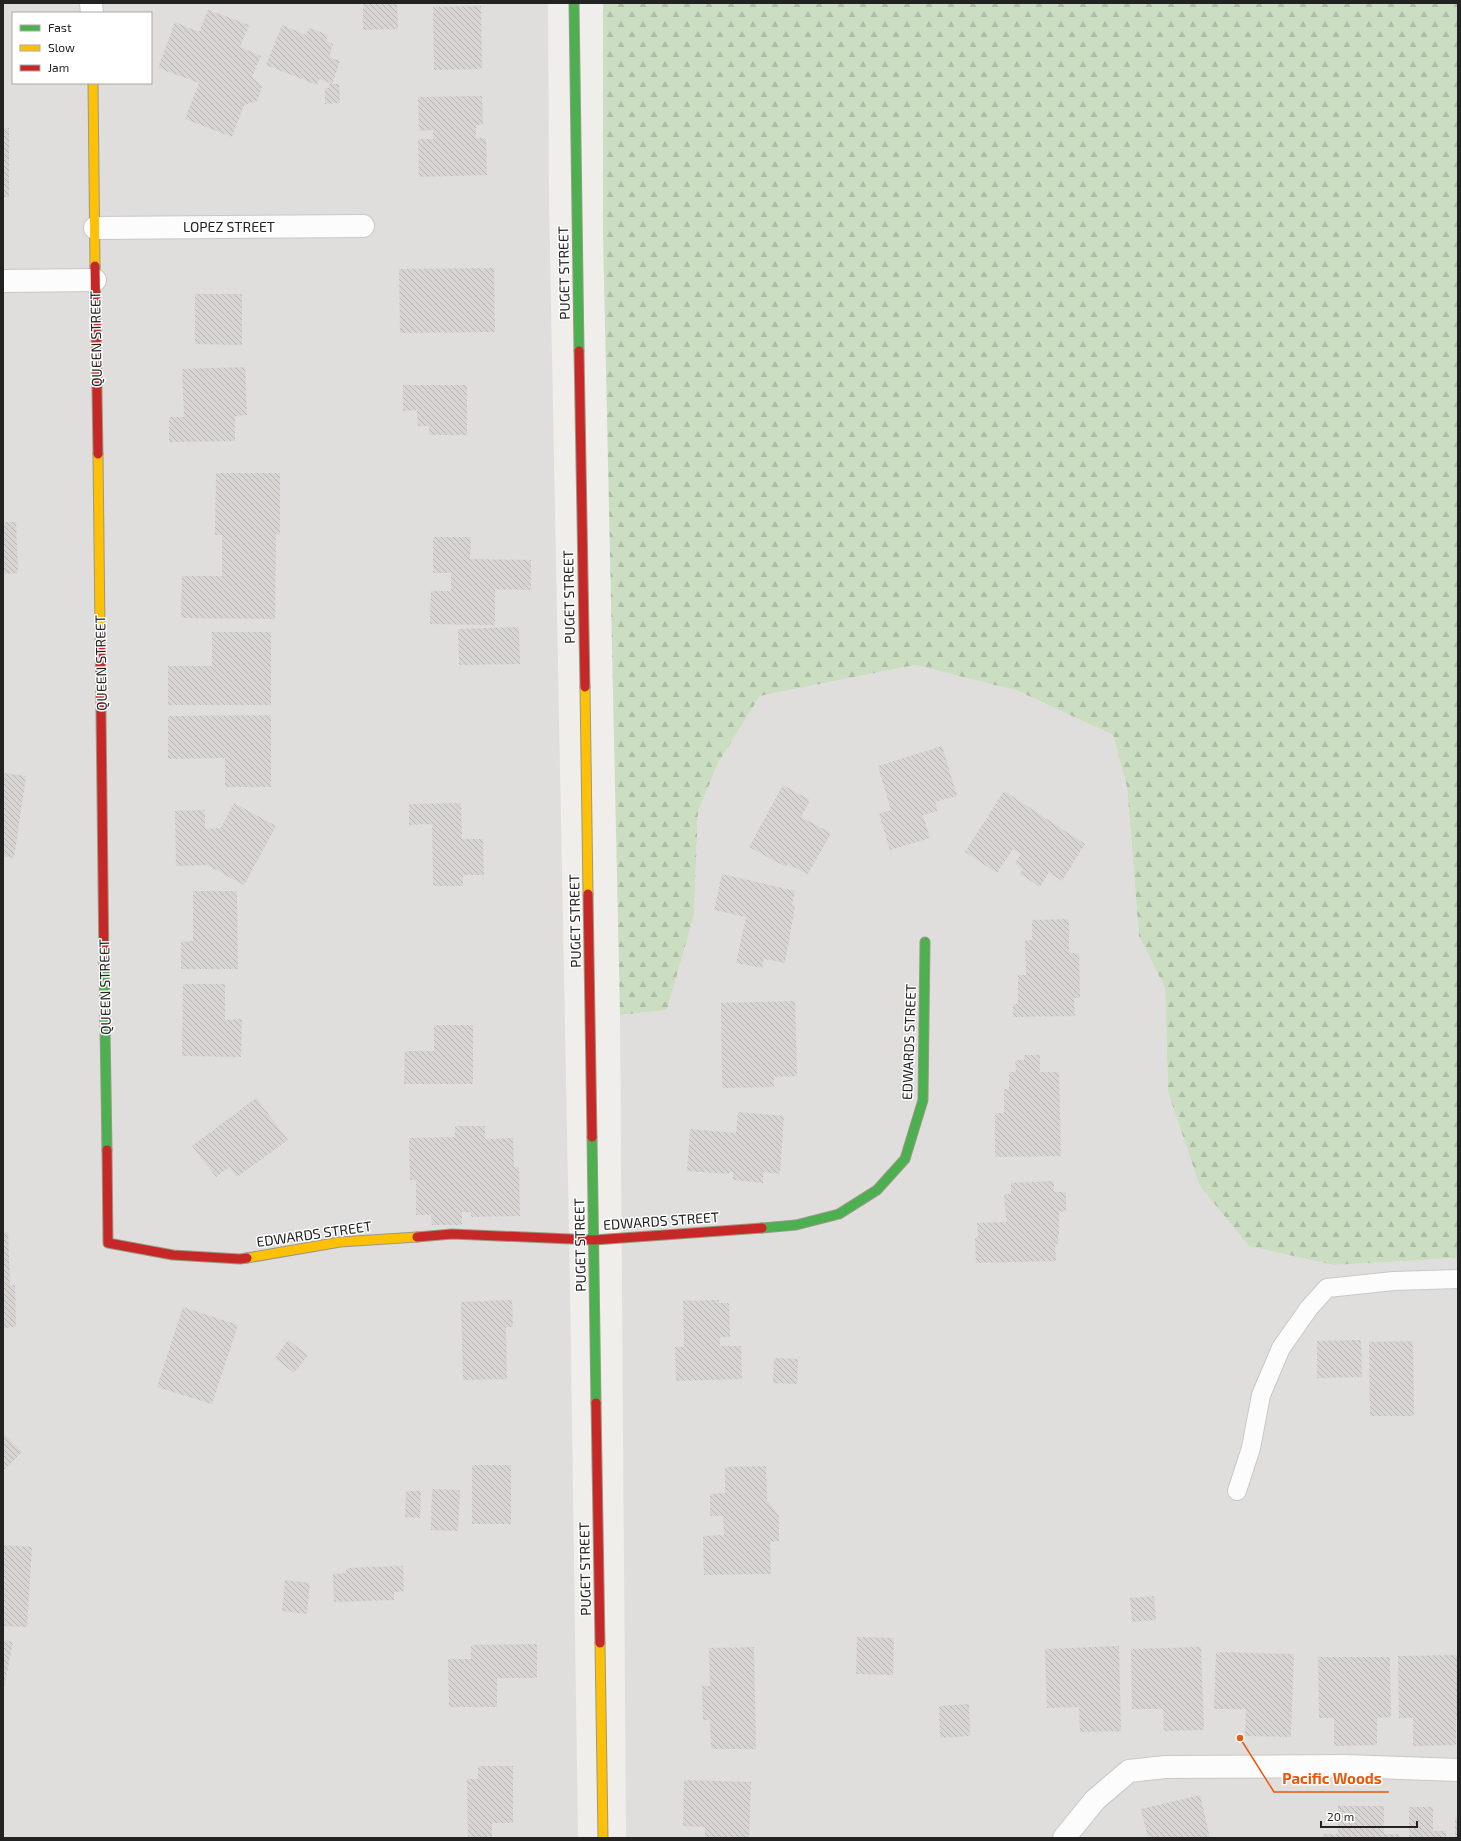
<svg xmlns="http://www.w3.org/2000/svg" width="1461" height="1841" font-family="'Exo 2',sans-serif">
  <defs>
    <pattern id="forest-firs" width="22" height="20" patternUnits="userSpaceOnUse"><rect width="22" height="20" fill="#cbdec1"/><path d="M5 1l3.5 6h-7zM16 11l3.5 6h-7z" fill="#aebea6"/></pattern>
    <pattern id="building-back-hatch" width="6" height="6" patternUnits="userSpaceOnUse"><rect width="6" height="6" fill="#d7d4d2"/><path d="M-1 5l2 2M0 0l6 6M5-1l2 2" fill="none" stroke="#b8b6b4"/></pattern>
  </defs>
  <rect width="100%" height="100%" fill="#f0eeeb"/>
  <g fill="#dfdedc" fill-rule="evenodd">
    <path d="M3,3h545l1,198 21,1085 8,552h-575zM13,13h138v70h-138z"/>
    <polygon points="915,665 1018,691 1113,735 1127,787 1139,936 1165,988 1168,1092 1334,1265 1458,1258 1458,1838 626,1838 620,1015 667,1010 694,915 698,812 718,763 760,696"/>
  </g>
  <polygon fill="url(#forest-firs)" points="603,3 1458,4 1458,1258 1334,1265 1249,1246 1200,1186 1168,1092 1165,988 1139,936 1127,787 1113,735 1018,691 915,665 760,696 718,763 698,812 694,915 667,1010 620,1015 603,234"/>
  <g fill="url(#building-back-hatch)">
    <polygon points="363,3 397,3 398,29 363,30"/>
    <polygon points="481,6 482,69 434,70 433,7"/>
    <polygon points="208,10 249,25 240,47 261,56 252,77 262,87 257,101 244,105 232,137 185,119 199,83 158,68 175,22 199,32"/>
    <polygon points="282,25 306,35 309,28 328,35 326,41 333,44 329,57 340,61 332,84 319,79 317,85 266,65"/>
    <polygon points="329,84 339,84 340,103 325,104 325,88 329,88"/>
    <polygon points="482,96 483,125 476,125 476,138 486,138 487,175 419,177 418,139 433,139 433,130 419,131 418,97"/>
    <rect x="3" y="128" width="6" height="69"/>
    <polygon points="494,268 495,332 400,333 399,269"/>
    <polygon points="195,294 242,294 242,345 195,344"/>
    <polygon points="245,367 247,415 235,416 235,441 169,442 169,417 184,417 182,369"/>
    <polygon points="403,385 467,385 467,435 429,435 429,426 418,426 417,410 403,411"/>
    <polygon points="216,473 280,473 280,535 276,534 275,619 181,618 182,576 222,576 222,535 215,535"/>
    <polygon points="3,522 16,522 18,573 3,574"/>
    <polygon points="433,537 471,537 470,559 531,560 531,590 495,589 495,625 430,624 431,591 451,591 451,573 433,573"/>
    <polygon points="519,627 520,664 459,665 458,629"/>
    <polygon points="212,632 271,632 271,705 168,705 168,666 212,666"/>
    <polygon points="271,715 271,787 225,787 225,758 168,759 168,716"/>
    <polygon points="942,746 957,796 935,802 938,811 923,815 930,838 890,850 879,814 891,810 878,766"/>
    <polygon points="3,773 26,776 14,858 3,856"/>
    <polygon points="783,785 810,800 801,817 831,833 808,874 788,864 786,867 749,847"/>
    <polygon points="1004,791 1085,844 1062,881 1049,872 1040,887 1020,874 1023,869 1015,863 1021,854 1013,849 997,873 965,852"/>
    <polygon points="234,803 276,826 244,885 207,865 176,866 175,811 205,810 205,829 221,828"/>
    <polygon points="461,803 462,839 483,839 484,875 463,875 463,886 433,886 432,824 409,825 409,804"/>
    <polygon points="722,874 795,891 792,905 795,906 785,963 764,959 762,968 736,963 746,917 714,910"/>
    <polygon points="193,891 237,891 238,969 181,969 181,942 193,941"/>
    <polygon points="1069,919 1069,953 1079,953 1080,998 1074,998 1075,1016 1013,1017 1013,1004 1018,1004 1018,975 1026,975 1025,940 1032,940 1032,920"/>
    <polygon points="183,984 225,984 225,1020 242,1019 241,1057 182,1056"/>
    <polygon points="795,1001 797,1076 774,1077 774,1087 722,1088 721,1003"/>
    <polygon points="434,1025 473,1025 473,1084 404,1084 405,1051 434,1051"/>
    <polygon points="1024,1055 1040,1055 1040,1072 1059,1072 1061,1156 995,1157 995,1113 1004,1113 1004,1089 1009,1089 1009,1072 1016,1072 1015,1060 1024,1060"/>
    <polygon points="256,1098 288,1140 237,1177 229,1167 216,1177 192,1146"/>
    <polygon points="738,1112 784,1116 780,1174 763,1172 763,1183 733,1180 733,1172 729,1172 729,1174 687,1171 690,1129 736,1133"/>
    <polygon points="455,1126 485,1126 485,1139 513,1138 514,1167 519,1167 520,1216 471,1217 471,1212 462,1212 462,1225 432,1225 431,1215 416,1215 416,1180 410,1180 409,1138 455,1137"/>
    <polygon points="1054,1181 1054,1192 1066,1192 1066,1211 1059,1212 1059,1235 1058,1235 1058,1244 1055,1244 1056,1261 976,1263 975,1237 978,1237 977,1223 1007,1222 1007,1219 1006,1219 1004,1194 1011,1194 1011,1183"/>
    <polygon points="3,1232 8,1232 10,1285 15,1285 16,1327 3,1328"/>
    <polygon points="512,1300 513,1327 506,1327 507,1379 463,1380 461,1302"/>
    <polygon points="719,1300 719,1303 729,1303 730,1337 720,1337 720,1346 741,1346 742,1379 676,1381 675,1347 684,1347 683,1301"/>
    <polygon points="183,1307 238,1325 212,1404 157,1387"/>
    <polygon points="288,1340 308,1355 294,1373 275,1358"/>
    <polygon points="1361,1340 1362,1377 1317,1378 1317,1341"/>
    <polygon points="1413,1341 1414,1416 1370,1416 1369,1342"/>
    <polygon points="774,1358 798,1359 797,1384 773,1383"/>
    <polygon points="3,1433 22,1452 3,1471"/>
    <rect x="472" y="1465" width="39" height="59"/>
    <polygon points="766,1466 767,1500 779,1516 779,1541 770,1542 771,1574 704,1575 703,1536 724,1535 723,1516 710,1516 710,1494 725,1493 725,1467"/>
    <polygon points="432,1489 460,1490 458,1531 431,1530"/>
    <polygon points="406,1491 421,1491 420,1518 405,1517"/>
    <polygon points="3,1545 32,1547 27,1627 3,1626"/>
    <polygon points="403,1566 404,1591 394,1592 394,1600 334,1602 333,1574 346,1573 346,1568"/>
    <polygon points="285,1580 310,1583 307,1614 282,1611"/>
    <polygon points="1154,1596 1156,1620 1132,1622 1130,1598"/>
    <polygon points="857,1637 894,1638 893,1675 856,1674"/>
    <polygon points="3,1640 13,1642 4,1688 3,1688"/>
    <polygon points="537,1644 537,1678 497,1678 497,1707 449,1707 448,1659 471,1659 471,1645"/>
    <polygon points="1119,1646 1121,1731 1080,1732 1079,1707 1047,1708 1045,1649"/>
    <polygon points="754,1647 756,1749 711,1749 710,1720 703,1720 702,1686 710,1686 709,1648"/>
    <polygon points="1201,1647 1204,1730 1164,1731 1163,1709 1132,1709 1131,1649"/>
    <polygon points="1216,1652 1294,1654 1291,1737 1245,1736 1246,1709 1214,1709"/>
    <polygon points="1458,1655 1458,1717 1456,1717 1456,1745 1413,1746 1413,1718 1399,1718 1398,1656"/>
    <polygon points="1318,1657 1390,1657 1391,1717 1377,1718 1377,1745 1334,1746 1334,1718 1319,1718"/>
    <polygon points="969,1704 970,1736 940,1738 939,1706"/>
    <polygon points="478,1766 513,1766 513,1823 492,1823 492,1838 468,1838 467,1779 478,1779"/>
    <polygon points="684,1780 751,1782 749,1838 705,1838 705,1827 683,1826"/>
    <polygon points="1200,1795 1210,1838 1148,1838 1141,1809"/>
    <polygon points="1338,1806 1384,1806 1384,1834 1399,1834 1399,1838 1323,1838 1323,1834 1338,1834"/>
    <polygon points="1409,1807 1433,1807 1433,1831 1446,1831 1446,1838 1409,1838"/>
    <rect x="1455" y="1818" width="3" height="20"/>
  </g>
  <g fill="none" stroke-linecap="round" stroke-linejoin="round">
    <g stroke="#c9c8c7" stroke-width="20">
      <polyline id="lane" points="1237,1491 1251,1448 1261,1395 1281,1348 1309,1308 1327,1288 1394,1281 1458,1279"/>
    </g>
    <g stroke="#c9c8c7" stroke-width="24">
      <g id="street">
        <polyline points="91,3 92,13"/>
        <polyline points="95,228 363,226"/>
        <polyline points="3,281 95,280"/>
        <polyline points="1064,1838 1095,1800 1129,1771 1165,1767 1345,1766 1458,1770"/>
      </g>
    </g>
    <g stroke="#999a82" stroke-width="11">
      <g id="fast">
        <polyline points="574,3 579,351"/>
        <polyline points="104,965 107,1150"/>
        <polyline points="592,1137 596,1403"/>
        <polyline points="762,1228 796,1225 839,1214 877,1190 905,1159 923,1100 925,942"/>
      </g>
    </g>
    <g stroke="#999a82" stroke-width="11">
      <g id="slow">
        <polyline points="93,83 95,266"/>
        <polyline points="98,454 100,630"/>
        <polyline points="585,687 588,894"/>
        <polyline points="247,1258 340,1242 417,1237"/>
        <polyline points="600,1643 603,1838"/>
      </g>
    </g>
    <g stroke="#999a82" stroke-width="11">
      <g id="jam">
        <polyline points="95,266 98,454"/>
        <polyline points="579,351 585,687"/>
        <polyline points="100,630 104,965"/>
        <polyline points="588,894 592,1137"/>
        <polyline points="107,1150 108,1243 173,1255 240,1259 247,1258"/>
        <polyline points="417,1237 452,1234 594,1240 762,1228"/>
        <polyline points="596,1403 600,1643"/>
      </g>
    </g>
    <use href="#lane" stroke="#fdfcfc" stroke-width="18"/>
    <use href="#street" stroke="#fdfcfc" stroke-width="22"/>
    <use href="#fast" stroke="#4caf50" stroke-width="9"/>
    <use href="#slow" stroke="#ffc107" stroke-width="9"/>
    <use href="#jam" stroke="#c62828" stroke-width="9"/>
  </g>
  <g text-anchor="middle" stroke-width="3" stroke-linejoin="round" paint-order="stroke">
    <g font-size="14" fill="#222" stroke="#fff">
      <text x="229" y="232">LOPEZ STREET</text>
      <text transform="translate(564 273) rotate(-91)" y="5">PUGET STREET</text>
      <text transform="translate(96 339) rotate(-91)" y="5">QUEEN STREET</text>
      <text transform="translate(569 597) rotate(-91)" y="5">PUGET STREET</text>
      <text transform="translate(101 663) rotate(-91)" y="5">QUEEN STREET</text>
      <text transform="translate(575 921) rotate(-91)" y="5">PUGET STREET</text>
      <text transform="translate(105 987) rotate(-91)" y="5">QUEEN STREET</text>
      <text transform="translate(909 1042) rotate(-88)" y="5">EDWARDS STREET</text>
      <text transform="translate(661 1221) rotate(-4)" y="5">EDWARDS STREET</text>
      <text transform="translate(314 1234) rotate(-8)" y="5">EDWARDS STREET</text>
      <text transform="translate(580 1245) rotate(-91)" y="5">PUGET STREET</text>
      <text transform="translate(585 1569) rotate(-91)" y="5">PUGET STREET</text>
    </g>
  </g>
  <path fill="none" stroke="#e8590c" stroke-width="1.5" d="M1240 1738L1274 1792H1389"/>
  <circle fill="#e8590c" stroke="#fff" stroke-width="1.5" cx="1240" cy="1738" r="4"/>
  <g font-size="15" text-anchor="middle" font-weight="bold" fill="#e8590c" stroke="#fff" stroke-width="3" stroke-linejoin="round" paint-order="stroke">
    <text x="1332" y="1784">Pacific Woods</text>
  </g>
  <rect width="1461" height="1841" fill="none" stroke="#222222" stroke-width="8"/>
  <rect x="12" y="12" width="140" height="72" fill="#ffffff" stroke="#a7a7a7"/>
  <rect x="20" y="25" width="20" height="6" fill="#4caf50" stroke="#a7a7a7"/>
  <text x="48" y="32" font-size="12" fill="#222222">Fast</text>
  <rect x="20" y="45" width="20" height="6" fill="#ffc107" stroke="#a7a7a7"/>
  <text x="48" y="52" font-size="12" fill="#222222">Slow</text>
  <rect x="20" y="65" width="20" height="6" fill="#c62828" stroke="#a7a7a7"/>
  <text x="48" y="72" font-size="12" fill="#222222">Jam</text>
  <path d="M1321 1821v6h96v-6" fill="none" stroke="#222222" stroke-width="2"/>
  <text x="1327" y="1821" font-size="12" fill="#222222" stroke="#ffffff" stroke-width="3" paint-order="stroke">20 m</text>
</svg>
